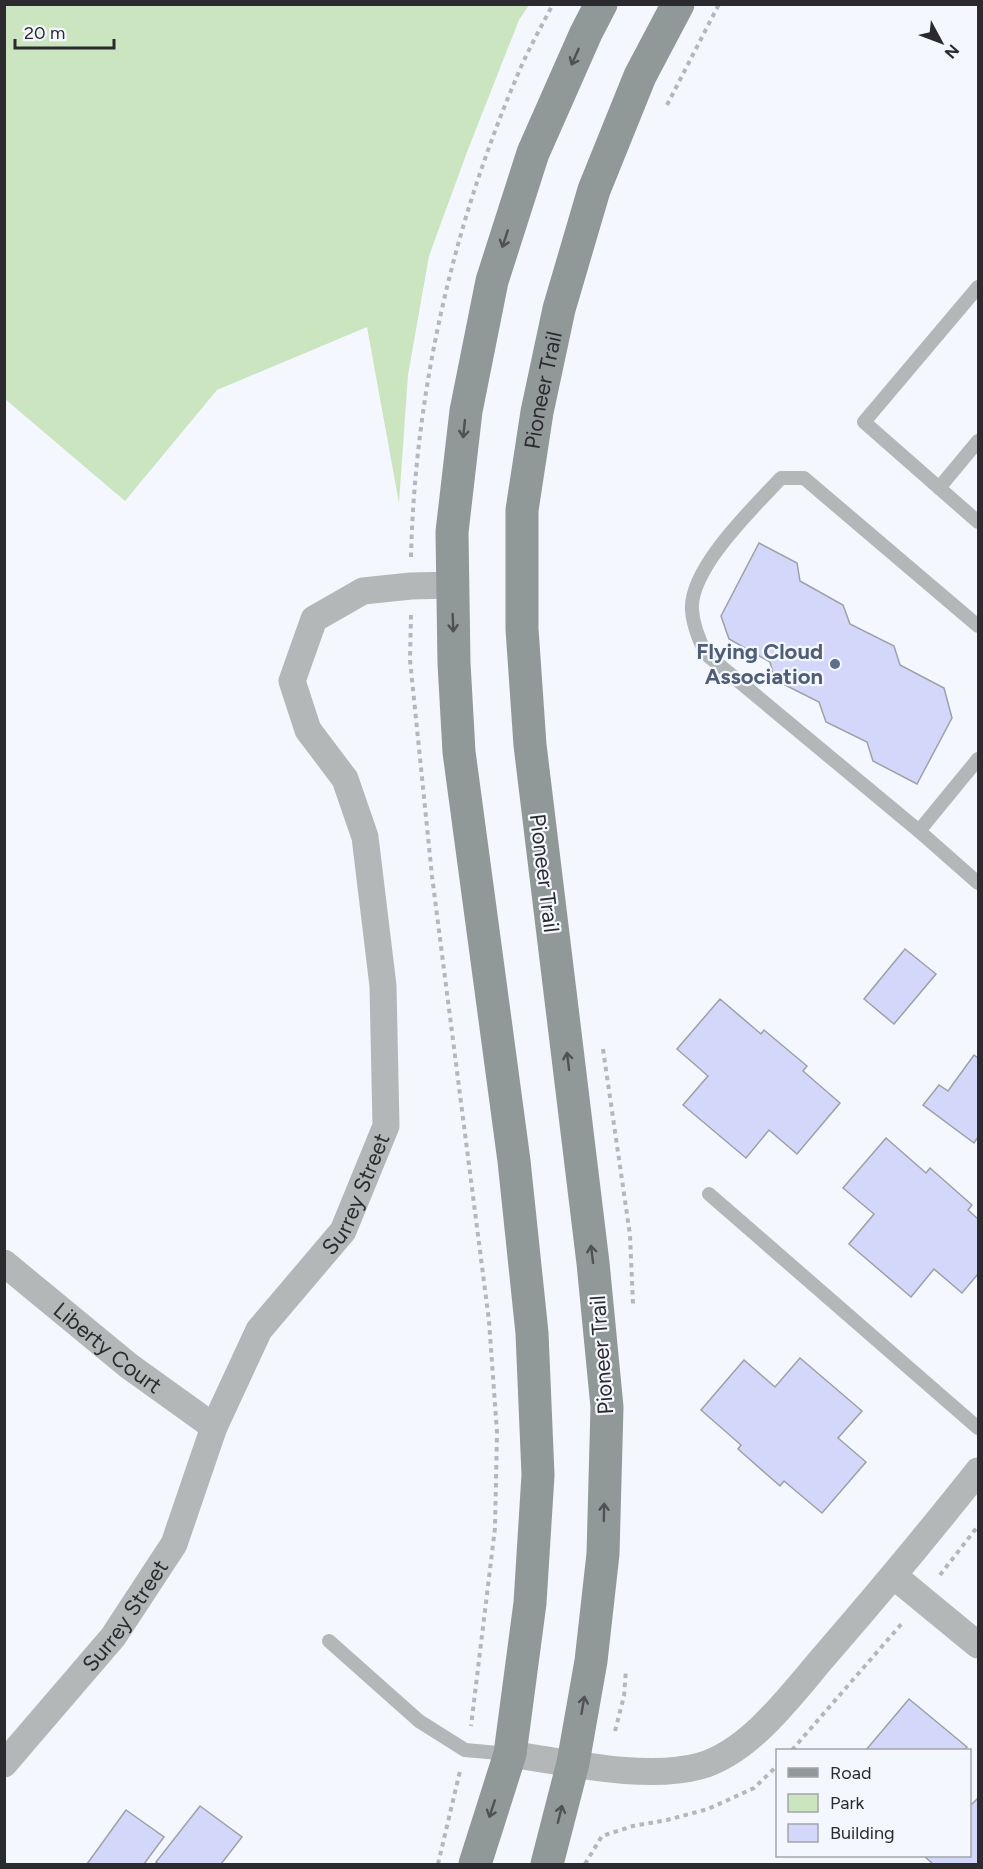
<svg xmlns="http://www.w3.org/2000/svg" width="983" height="1869" font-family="Figtree,sans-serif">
  <rect width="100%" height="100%" fill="#f5f7fe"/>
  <polygon fill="#cbe5c1" points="5,4 529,5 519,20 467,152 429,256 408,375 399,503 367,327 217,390 125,501 5,399"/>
  <g fill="#d3d8fa" stroke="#9ea0a8" stroke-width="1.5">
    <polygon points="759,543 797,563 800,581 843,605 850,624 894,646 900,665 944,688 952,718 917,784 873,761 867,742 826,722 819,702 775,680 770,662 729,639 721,616"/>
    <polygon points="905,949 936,974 894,1024 864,999"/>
    <polygon points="720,999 761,1034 764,1030 807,1066 803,1071 840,1103 797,1154 769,1130 746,1158 683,1105 708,1076 677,1049"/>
    <polygon points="974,1055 978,1058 978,1137 974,1143 923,1105 939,1085 948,1091"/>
    <polygon points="886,1138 926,1173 930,1168 972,1205 968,1210 978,1219 978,1274 962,1293 934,1269 911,1297 849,1244 874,1214 843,1188"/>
    <polygon points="800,1358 862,1411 838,1438 866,1462 822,1513 784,1481 780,1486 738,1449 741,1445 701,1410 744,1360 775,1387"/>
    <polygon points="909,1699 967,1747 964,1750 866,1750"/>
    <polygon points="978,1798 978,1864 933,1864 924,1856 970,1856 970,1802 972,1804"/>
    <polygon points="200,1806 242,1837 221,1864 159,1864 156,1862"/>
    <polygon points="126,1810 164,1837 144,1864 87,1864"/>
  </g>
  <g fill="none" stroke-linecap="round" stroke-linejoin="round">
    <g stroke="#b6b7be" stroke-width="4" stroke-dasharray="4.5 4.5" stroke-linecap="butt">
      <polyline points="667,105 719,4"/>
      <path d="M411,557c4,-165 42,-332 107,-483 10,-24 23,-47 35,-70"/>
      <polyline points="411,615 410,660 432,876 489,1321 497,1432 495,1528 471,1726"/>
      <polyline points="603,1049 630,1235 633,1304"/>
      <polyline points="940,1575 978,1526"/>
      <polyline points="615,1731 624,1696 626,1670"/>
      <polyline points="792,1750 904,1621"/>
      <polyline points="438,1864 460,1771"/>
      <polyline points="585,1864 602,1836 633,1826 667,1820 708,1809 754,1788 778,1765"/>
    </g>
    <g stroke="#b3b7b7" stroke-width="14">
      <polyline points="978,287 864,422 978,522"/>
      <polyline points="939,488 978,441"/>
      <path d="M978,626l-174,-148h-23c-27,29 -92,91 -89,132 1,16 7,30 14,44l213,177 59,-72"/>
      <polyline points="919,831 978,883"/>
      <polyline points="709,1194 978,1428"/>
      <polyline points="329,1641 419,1721 465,1750 510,1754"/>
    </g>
    <g stroke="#b3b7b7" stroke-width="27">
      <path id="s1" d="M4,1263l125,103 85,61"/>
      <polyline points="894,1576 978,1645"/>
      <path d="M510,1754c56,8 135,27 190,12 52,-15 93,-74 127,-113 52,-60 102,-120 151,-182"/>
      <path id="s2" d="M4,1764l109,-127 61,-93 40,-117 45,-97 84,-99 43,-105 -3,-140 -18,-149 -20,-58 -37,-49 -16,-49 22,-62 49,-28 48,-5 41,-1"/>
    </g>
    <g stroke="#919898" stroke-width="33">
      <polyline points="475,1864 510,1754 530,1603 538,1475 532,1333 514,1161 459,752 454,663 452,532 466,411 492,281 533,153 586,33 601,4"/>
      <path id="s3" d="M547,1864l26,-101 18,-102 12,-107 4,-147 -14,-144 -63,-518 -8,-116v-119l15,-98 22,-103 35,-119 46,-114 38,-72"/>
    </g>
  </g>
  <defs><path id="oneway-shaft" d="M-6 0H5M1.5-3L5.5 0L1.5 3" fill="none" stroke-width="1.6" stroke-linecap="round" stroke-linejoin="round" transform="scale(1.5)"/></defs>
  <g stroke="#4f5154">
    <use href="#oneway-shaft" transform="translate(575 57) rotate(114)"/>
    <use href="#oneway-shaft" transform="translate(505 239) rotate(108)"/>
    <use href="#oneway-shaft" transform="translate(464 429) rotate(96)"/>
    <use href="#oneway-shaft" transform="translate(453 623) rotate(88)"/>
    <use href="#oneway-shaft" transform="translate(568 1061) rotate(-97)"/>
    <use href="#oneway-shaft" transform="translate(592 1254) rotate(-97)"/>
    <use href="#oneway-shaft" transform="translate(604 1512) rotate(-89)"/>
    <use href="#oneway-shaft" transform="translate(583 1705) rotate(-80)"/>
    <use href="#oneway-shaft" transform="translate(492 1809) rotate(108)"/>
    <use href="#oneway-shaft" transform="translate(560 1814) rotate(-76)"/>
  </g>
  <circle fill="#5c6f8a" stroke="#f5f7fe" stroke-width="2" cx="835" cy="664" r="6"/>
  <g text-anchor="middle" stroke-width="4.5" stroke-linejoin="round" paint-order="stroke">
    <g font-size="22" fill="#2b2b2f" stroke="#f5f7fe">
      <text dy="8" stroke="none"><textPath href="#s3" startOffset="1486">Pioneer Trail</textPath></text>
      <text transform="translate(545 873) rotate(83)" y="8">Pioneer Trail</text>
      <text dy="8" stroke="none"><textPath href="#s2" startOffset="678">Surrey Street</textPath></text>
      <text dy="8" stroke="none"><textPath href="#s1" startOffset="134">Liberty Court</textPath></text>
      <text transform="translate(601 1355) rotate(-94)" y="8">Pioneer Trail</text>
      <text dy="8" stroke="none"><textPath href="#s2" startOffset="192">Surrey Street</textPath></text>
    </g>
    <g font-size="22" font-weight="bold" fill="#4e5e75" stroke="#f5f7fe" text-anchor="end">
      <text x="823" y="659">Flying Cloud<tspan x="823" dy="25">Association</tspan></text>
    </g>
  </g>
  <rect width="983" height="1869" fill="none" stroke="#2b2b2f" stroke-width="12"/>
  <rect x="776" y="1749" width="195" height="108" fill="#f5f7fe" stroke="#a4a5ab" stroke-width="1.5"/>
  <rect x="788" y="1768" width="30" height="9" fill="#919898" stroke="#a4a5ab" stroke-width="1.5"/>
  <text x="830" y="1779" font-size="18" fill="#2b2b2f">Road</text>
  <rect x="788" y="1794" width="30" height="18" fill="#cbe5c1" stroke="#a4a5ab" stroke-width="1.5"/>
  <text x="830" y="1809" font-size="18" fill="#2b2b2f">Park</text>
  <rect x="788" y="1824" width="30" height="18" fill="#d3d8fa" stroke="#a4a5ab" stroke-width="1.5"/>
  <text x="830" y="1839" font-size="18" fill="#2b2b2f">Building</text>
  <g transform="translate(941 42) rotate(131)" stroke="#f5f7fe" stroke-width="4.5" paint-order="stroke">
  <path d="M0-4.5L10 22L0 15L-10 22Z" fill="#2b2b2f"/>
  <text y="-9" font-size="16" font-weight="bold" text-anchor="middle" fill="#2b2b2f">N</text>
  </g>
  <path d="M15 39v9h99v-9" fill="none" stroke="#2b2b2f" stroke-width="3"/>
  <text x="24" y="39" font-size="18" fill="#2b2b2f" stroke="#f5f7fe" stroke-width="4.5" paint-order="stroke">20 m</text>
</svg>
